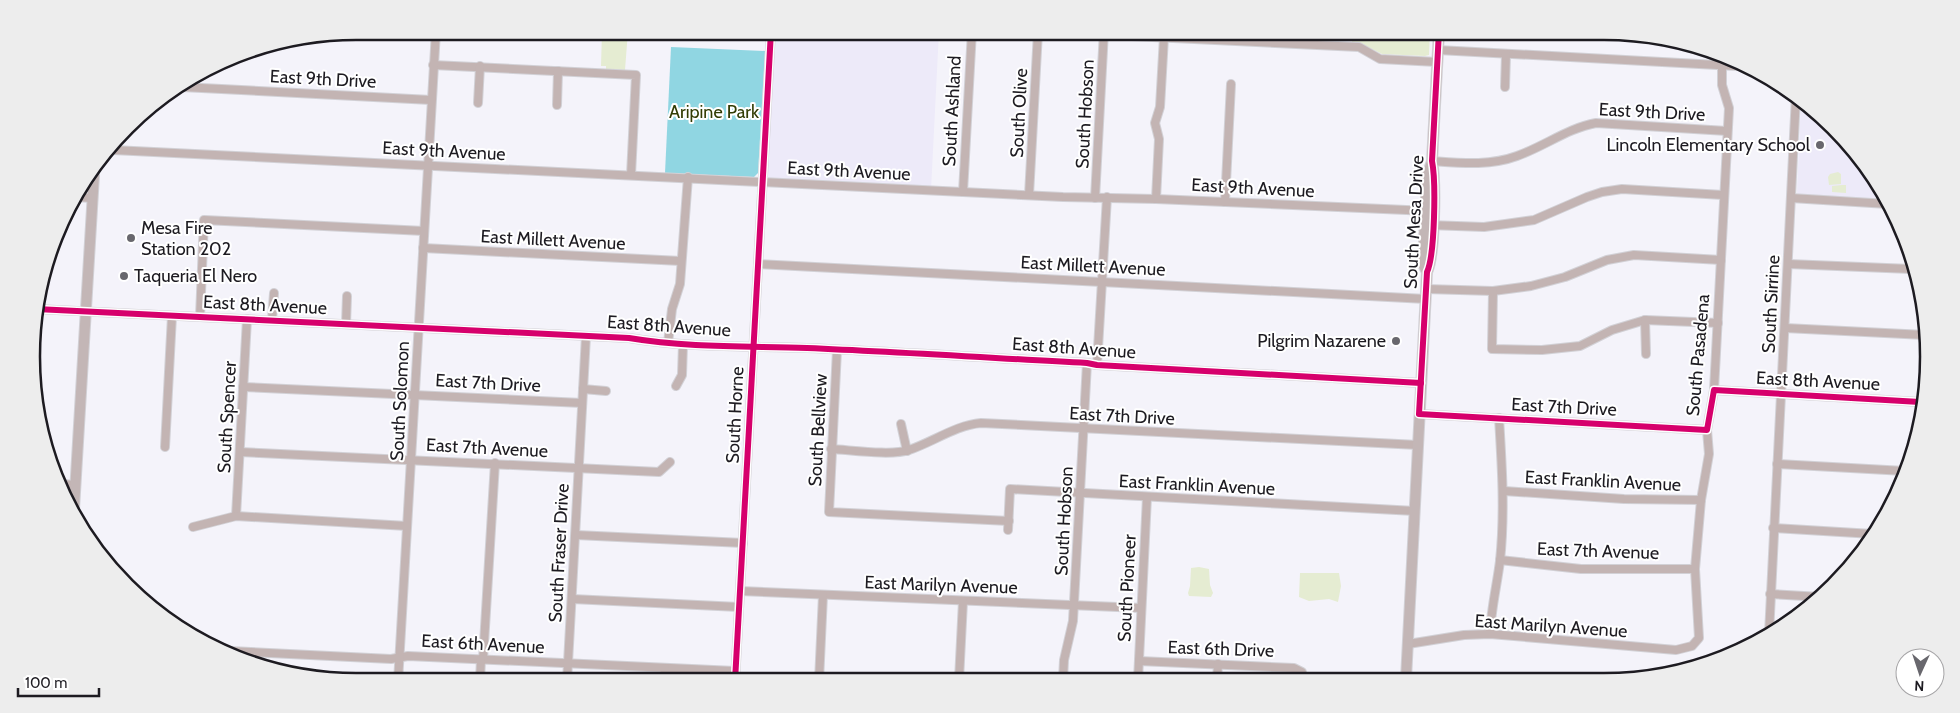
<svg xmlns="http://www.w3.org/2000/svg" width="1960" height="713" font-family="Cabin,sans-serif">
  <rect width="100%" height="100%" fill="#f4f3fa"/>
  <g fill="#edeaf9">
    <polygon points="771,31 939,31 931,190 762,181"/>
    <polygon points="1801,98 1885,194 1887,200 1800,195 1797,193"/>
  </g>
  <g fill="#e5ecd2">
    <polygon points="602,31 628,31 625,70 606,69 606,66 601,66"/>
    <polygon points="1352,31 1430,31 1429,55 1425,56 1382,54 1364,45 1352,43"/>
    <polygon points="1838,172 1841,174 1841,184 1829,185 1828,177 1830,174"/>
    <polygon points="1842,185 1846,185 1846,193 1832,192 1832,186"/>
    <polygon points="1199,567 1209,569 1210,585 1213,593 1211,597 1189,596 1188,593 1190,586 1191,568"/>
    <polygon points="1300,573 1339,573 1341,586 1338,602 1329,599 1309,601 1299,597"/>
  </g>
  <polygon fill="#90d6e2" points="671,47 765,51 758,173 754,177 665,173"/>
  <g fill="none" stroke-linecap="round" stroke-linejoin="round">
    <g stroke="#d2d1d6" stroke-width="10">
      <g id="minor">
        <polyline points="382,31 436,34"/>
        <polyline points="1028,31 1359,47 1380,59 1437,62"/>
        <polyline points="1438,50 1736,66"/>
        <polyline points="433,65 636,75 631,175"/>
        <polyline points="182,87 431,100"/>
        <polyline points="1505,87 1506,54"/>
        <polyline points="478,103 480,66"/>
        <polyline points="557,105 558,71"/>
        <polyline points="113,150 1063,197 1156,199 1429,211"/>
        <path d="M1432,161c29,2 58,5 85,-5 28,-10 51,-28 79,-33l131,8"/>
        <polyline points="963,192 972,31"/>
        <polyline points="1029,195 1038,32"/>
        <polyline points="76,197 92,198"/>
        <polyline points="1095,198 1104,31"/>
        <polyline points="1791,198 1888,204"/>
        <polyline points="1156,199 1159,139 1155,123 1160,107 1164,37"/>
        <polyline points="1225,202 1231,84"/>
        <polyline points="1429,225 1484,227 1534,220 1587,197 1602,192 1622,189 1723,195"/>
        <polyline points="423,248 681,261"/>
        <polyline points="758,264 1426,299"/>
        <polyline points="1788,264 1911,269"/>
        <polyline points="1426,289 1493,291 1531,286 1565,277 1607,260 1634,255 1721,260"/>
        <polyline points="1493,291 1492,349 1542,350 1580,346 1612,330 1645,320 1718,323"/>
        <path d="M36,309l593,29c59,10 119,8 178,10 93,4 187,10 280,15l10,2 324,18"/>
        <polyline points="200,317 204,220 424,231"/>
        <polyline points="272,320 274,293"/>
        <polyline points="1645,320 1646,354"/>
        <polyline points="346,324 347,296"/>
        <polyline points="1785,328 1925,335"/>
        <polyline points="668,343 672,309 680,284 688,177"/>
        <polyline points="837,350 829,512 1009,521"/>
        <polyline points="1097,365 1107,197"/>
        <polyline points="676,386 682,375 683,344"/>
        <polyline points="243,387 582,403"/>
        <polyline points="583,389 606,391"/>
        <polyline points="1714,390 1920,402"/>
        <polyline points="1419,414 1707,430"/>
        <polyline points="901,424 907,451"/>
        <polyline points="165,447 172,316"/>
        <path d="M831,449c20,1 60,7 78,1 24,-8 47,-25 72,-27l437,22"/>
        <polyline points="240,452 659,472 670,462"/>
        <polyline points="1777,464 1905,471"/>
        <polyline points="62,484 75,485"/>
        <polyline points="1504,491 1624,499 1701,500"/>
        <polyline points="236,516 247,319"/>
        <polyline points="193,527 236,516 407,526"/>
        <polyline points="1773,528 1873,534"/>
        <polyline points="1008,530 1010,489 1415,511"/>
        <polyline points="576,535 743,543"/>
        <polyline points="1500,560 1581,569 1695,569"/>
        <polyline points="740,591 1141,608"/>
        <polyline points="1770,594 1821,597"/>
        <polyline points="572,599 739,607"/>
        <path d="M1490,634c1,-25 7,-49 10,-73 5,-48 2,-95 -1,-143"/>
        <polyline points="1769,634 1796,96"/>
        <polyline points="1408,644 1464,635 1490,634 1676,650 1692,646 1699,638 1695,569 1701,500 1709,454 1707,430 1714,390 1729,108 1722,85 1722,65"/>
        <polyline points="230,651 391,659 408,656 735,671"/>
        <polyline points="483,660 495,463"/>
        <polyline points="1139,661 1294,668 1302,672 1303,680"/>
        <polyline points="959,680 963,601"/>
        <polyline points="1063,680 1064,660 1073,621 1087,363"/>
        <polyline points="1138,680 1147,497"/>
        <polyline points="1217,680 1218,664"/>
        <polyline points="480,681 481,659"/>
        <polyline points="567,681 586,336"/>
        <polyline points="664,681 665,668"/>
        <polyline points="735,681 771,31"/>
        <polyline points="819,681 823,595"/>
        <polyline points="398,682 436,31"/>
      </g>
    </g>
    <g stroke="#d2d1d6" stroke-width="12">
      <g id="major">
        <polyline points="1427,272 1423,264 1427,175 1432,162"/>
        <polyline points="74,509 94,175"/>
        <path d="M1406,679l21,-407c8,-17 9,-91 5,-111l7,-130"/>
      </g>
    </g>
    <use href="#minor" stroke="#c3b4b3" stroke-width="8"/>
    <use href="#major" stroke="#c3b6b6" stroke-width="10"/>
    <g stroke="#fff" stroke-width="9">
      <g id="cycleway">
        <path d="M1439,31l-7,130c4,20 3,94 -5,111l-8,142 288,16 7,-40 206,12"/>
        <path d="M36,309l593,29c59,10 119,8 178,10 93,4 187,10 280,15l10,2 324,18"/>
        <polyline points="735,681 771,31"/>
      </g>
    </g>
    <use href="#cycleway" stroke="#d6006c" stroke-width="6"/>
  </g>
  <g fill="#68676d" stroke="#fff" stroke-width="2">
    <circle cx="1820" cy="145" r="5"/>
    <circle cx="131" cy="238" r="5"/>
    <circle cx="124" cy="276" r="5"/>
    <circle cx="1396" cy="341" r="5"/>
  </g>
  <g text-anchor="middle" stroke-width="4" stroke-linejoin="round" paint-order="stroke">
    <g font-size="18" fill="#1d1b21" stroke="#fff">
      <text transform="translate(323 79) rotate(3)" y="6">East 9th Drive</text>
      <text transform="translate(952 111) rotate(-87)" y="6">South Ashland</text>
      <text transform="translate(1652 112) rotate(3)" y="6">East 9th Drive</text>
      <text transform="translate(1019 113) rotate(-87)" y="6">South Olive</text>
      <text transform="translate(1085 114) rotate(-87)" y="6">South Hobson</text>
      <text transform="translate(444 151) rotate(3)" y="6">East 9th Avenue</text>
      <text transform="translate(849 171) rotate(3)" y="6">East 9th Avenue</text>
      <text transform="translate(1253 188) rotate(3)" y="6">East 9th Avenue</text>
      <text transform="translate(1414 222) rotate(-87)" y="6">South Mesa Drive</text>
      <text transform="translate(553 240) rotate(3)" y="6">East Millett Avenue</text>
      <text transform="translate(1093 266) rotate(3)" y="6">East Millett Avenue</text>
      <text transform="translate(1771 304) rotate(-87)" y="6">South Sirrine</text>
      <text transform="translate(265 305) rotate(3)" y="6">East 8th Avenue</text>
      <text transform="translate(669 326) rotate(4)" y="6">East 8th Avenue</text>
      <text transform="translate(1074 348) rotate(4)" y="6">East 8th Avenue</text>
      <text transform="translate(1698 355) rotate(-85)" y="6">South Pasadena</text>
      <text transform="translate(1818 381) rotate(3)" y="6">East 8th Avenue</text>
      <text transform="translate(488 383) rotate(3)" y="6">East 7th Drive</text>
      <text transform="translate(400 401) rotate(-87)" y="6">South Solomon</text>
      <text transform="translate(1564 407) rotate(3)" y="6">East 7th Drive</text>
      <text transform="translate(735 415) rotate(-87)" y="6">South Horne</text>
      <text transform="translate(1122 416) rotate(3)" y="6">East 7th Drive</text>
      <text transform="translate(227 417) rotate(-87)" y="6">South Spencer</text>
      <text transform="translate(818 430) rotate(-87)" y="6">South Bellview</text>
      <text transform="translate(487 448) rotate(3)" y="6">East 7th Avenue</text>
      <text transform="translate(1603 481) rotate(3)" y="6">East Franklin Avenue</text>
      <text transform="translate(1197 485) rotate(3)" y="6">East Franklin Avenue</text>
      <text transform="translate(1064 521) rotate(-87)" y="6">South Hobson</text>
      <text transform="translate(1598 551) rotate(2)" y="6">East 7th Avenue</text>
      <text transform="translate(559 553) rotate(-87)" y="6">South Fraser Drive</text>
      <text transform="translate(941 585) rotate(2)" y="6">East Marilyn Avenue</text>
      <text transform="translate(1127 588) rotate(-87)" y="6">South Pioneer</text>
      <text transform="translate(1551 626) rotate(4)" y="6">East Marilyn Avenue</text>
      <text transform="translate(483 644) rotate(3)" y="6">East 6th Avenue</text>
      <text transform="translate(1221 649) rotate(2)" y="6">East 6th Drive</text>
    </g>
    <g font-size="18" fill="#313c04" stroke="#fff">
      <text x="714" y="118">Aripine Park</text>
    </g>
    <g font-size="18" fill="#1d1b21" stroke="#fff" text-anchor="end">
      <text x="1810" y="151">Lincoln Elementary School</text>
      <text x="141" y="234" text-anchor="start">Mesa Fire<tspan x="141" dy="21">Station 202</tspan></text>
      <text x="134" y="282" text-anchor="start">Taqueria El Nero</text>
      <text x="1386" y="347">Pilgrim Nazarene</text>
    </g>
  </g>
  <path d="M0 0H1960V713H0ZM356 40H1604A316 316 0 0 1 1920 356V357A316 316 0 0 1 1604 673H356A316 316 0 0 1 40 357V356A316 316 0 0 1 356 40Z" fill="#ededed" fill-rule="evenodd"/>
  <path fill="none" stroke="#1d1b21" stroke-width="2.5" d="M356 40H1604A316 316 0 0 1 1920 356V357A316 316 0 0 1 1604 673H356A316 316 0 0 1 40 357V356A316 316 0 0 1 356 40Z"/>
  <g transform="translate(1920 673) rotate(183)"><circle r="24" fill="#ffffff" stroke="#a5a4a6"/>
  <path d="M0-4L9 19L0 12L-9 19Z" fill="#68676d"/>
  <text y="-8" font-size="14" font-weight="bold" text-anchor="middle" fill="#1d1b21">N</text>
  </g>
  <path d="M18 688v8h81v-8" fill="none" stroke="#1d1b21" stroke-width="2.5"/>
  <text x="25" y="688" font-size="15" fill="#1d1b21" stroke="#ffffff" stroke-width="4" paint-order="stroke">100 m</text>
</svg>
